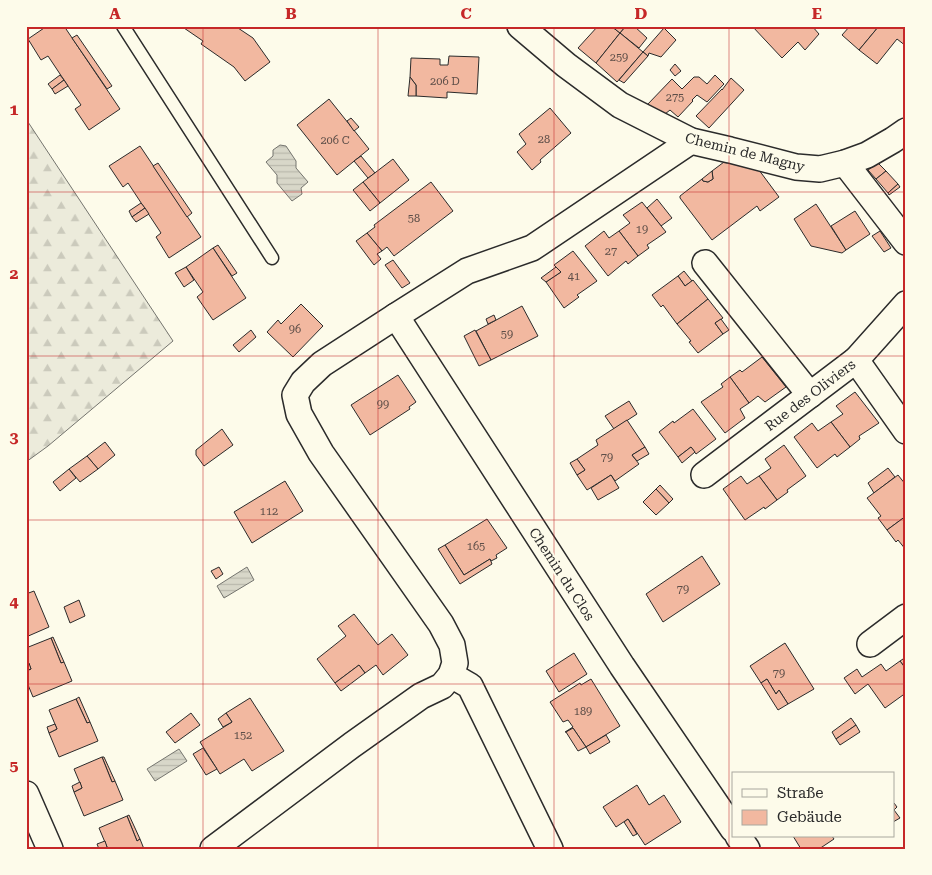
<svg xmlns="http://www.w3.org/2000/svg" width="932" height="875" font-family="'Roboto Serif',serif">
  <defs>
    <pattern id="forest-firs" width="22" height="20" patternUnits="userSpaceOnUse" patternTransform="scale(1.25)"><rect width="22" height="20" fill="#ecebdb"/><path d="M5 1l3.5 6h-7zM16 11l3.5 6h-7z" fill="#cbcabc"/></pattern>
    <pattern id="water-rules" width="6" height="5" patternUnits="userSpaceOnUse" patternTransform="scale(1.25)"><rect width="6" height="5" fill="#d8d7c9"/><path d="M0 2.5h6" fill="none" stroke="#bab9ad"/></pattern>
  </defs>
  <rect width="100%" height="100%" fill="#fdfbea"/>
  <polygon fill="url(#forest-firs)" stroke="#74746e" points="26,119 173,341 48,446 26,462"/>
  <g fill="url(#water-rules)" stroke="#74746e">
    <polygon points="280,145 286,146 296,161 296,168 308,182 301,188 302,194 292,201 277,183 277,175 266,162 273,156 273,150"/>
    <polygon points="247,567 254,580 224,598 217,586"/>
    <polygon points="179,749 187,761 155,781 147,769"/>
  </g>
  <g fill="#f2b8a0" stroke="#2b2b2b">
    <polygon points="47,26 64,26 120,109 89,130 75,109 81,105 68,86 48,56 41,60 28,39"/>
    <polygon points="184,26 235,26 253,38 270,62 245,81 234,67 201,44 203,41 184,28"/>
    <polygon points="598,26 611,26 620,33 596,63 578,48"/>
    <polygon points="611,26 626,26 620,33"/>
    <polygon points="626,26 634,26 647,38 639,48 620,33"/>
    <polygon points="752,26 812,26 819,34 805,50 798,42 782,58"/>
    <polygon points="850,26 879,26 859,50 842,35"/>
    <polygon points="879,26 906,26 906,46 897,39 877,64 859,50"/>
    <polygon points="664,28 676,40 661,57 649,53 648,56 643,52"/>
    <polygon points="620,33 643,52 617,82 596,63"/>
    <polygon points="77,35 112,86 107,89 72,38"/>
    <polygon points="643,52 648,56 624,83 619,80"/>
    <polygon points="449,56 479,57 477,94 447,92 447,98 416,96 416,85 410,77 411,58 440,59 440,65 448,65"/>
    <polygon points="675,64 681,71 675,76 670,70"/>
    <polygon points="60,75 64,80 52,89 48,84"/>
    <polygon points="715,75 724,84 707,102 697,95 692,100 693,101 678,117 670,110 665,114 647,105 672,79 682,89 694,77 699,77 707,84"/>
    <polygon points="410,77 416,85 416,96 408,96"/>
    <polygon points="731,78 744,90 709,128 696,116 722,89 722,90"/>
    <polygon points="64,80 68,86 55,94 52,89"/>
    <polygon points="329,99 369,149 337,175 297,125"/>
    <polygon points="550,108 571,133 540,160 541,162 532,170 517,152 526,144 519,134"/>
    <polygon points="351,118 359,127 354,131 347,121"/>
    <polygon points="140,146 201,237 169,258 156,237 161,233 128,183 123,187 109,166"/>
    <polygon points="361,156 375,173 368,178 354,161"/>
    <polygon points="393,159 409,180 380,203 363,182"/>
    <polygon points="728,159 756,166 779,197 760,211 757,206 712,240 680,198 680,196 702,179 703,181 708,182 713,179 712,171"/>
    <polygon points="158,163 192,213 187,217 153,166"/>
    <polygon points="878,163 886,171 876,179 868,170"/>
    <polygon points="712,171 713,179 708,182 703,181 702,179"/>
    <polygon points="886,171 898,184 888,193 876,179"/>
    <polygon points="363,182 380,203 370,211 353,190"/>
    <polygon points="431,182 453,211 394,256 387,247 382,251 367,233 375,227 374,225"/>
    <polygon points="898,184 900,187 889,195 888,193"/>
    <polygon points="657,199 672,218 661,226 647,208"/>
    <polygon points="642,202 666,232 647,245 649,248 638,256 619,231 630,223 623,215"/>
    <polygon points="141,203 145,208 132,217 129,211"/>
    <polygon points="816,204 846,250 842,253 811,246 794,219"/>
    <polygon points="145,208 149,214 136,222 132,217"/>
    <polygon points="855,211 870,234 846,250 831,226"/>
    <polygon points="604,231 609,238 619,231 638,256 628,264 626,261 608,276 585,246"/>
    <polygon points="880,231 891,248 884,252 872,236"/>
    <polygon points="367,233 382,251 377,254 381,259 374,265 356,241"/>
    <polygon points="218,245 237,273 232,276 213,248"/>
    <polygon points="213,248 246,298 213,320 197,297 203,292 186,267"/>
    <polygon points="573,251 597,281 577,295 579,297 564,308 546,282 561,272 554,265"/>
    <polygon points="393,260 410,283 402,288 385,265"/>
    <polygon points="186,267 194,280 184,287 175,273"/>
    <polygon points="556,267 561,272 546,282 541,278"/>
    <polygon points="684,271 692,281 685,286 678,276"/>
    <polygon points="678,276 685,286 693,280 708,299 677,324 663,305 661,307 652,295"/>
    <polygon points="708,299 723,318 715,323 723,334 698,353 689,342 691,341 677,324"/>
    <polygon points="301,304 323,326 293,357 267,332 278,320 281,324"/>
    <polygon points="522,306 538,336 491,360 476,331"/>
    <polygon points="494,315 496,320 488,324 486,319"/>
    <polygon points="721,319 729,330 723,334 715,323"/>
    <polygon points="251,330 256,337 239,352 233,345"/>
    <polygon points="475,330 491,360 479,366 464,336"/>
    <polygon points="762,357 786,387 765,402 758,396 749,403 730,377 740,370 742,372"/>
    <polygon points="398,375 416,402 409,407 410,409 370,435 351,405"/>
    <polygon points="730,377 749,403 740,409 745,418 725,433 701,402 723,387 721,384"/>
    <polygon points="855,392 879,423 859,436 860,439 850,447 831,422 843,414 836,406"/>
    <polygon points="629,401 637,414 614,429 605,416"/>
    <polygon points="693,409 716,439 696,454 691,447 678,457 659,432 673,421 674,423"/>
    <polygon points="627,420 645,447 632,455 639,464 615,481 611,475 587,490 577,475 585,470 577,459 598,445 596,440"/>
    <polygon points="831,422 850,447 837,457 835,454 817,468 794,437 812,423 818,431"/>
    <polygon points="222,429 233,445 204,466 196,455 196,450"/>
    <polygon points="105,442 115,455 98,469 87,456"/>
    <polygon points="784,445 806,476 787,490 788,492 777,500 759,476 771,468 765,459"/>
    <polygon points="645,447 649,454 637,461 632,455"/>
    <polygon points="691,447 695,452 682,463 678,457"/>
    <polygon points="87,456 98,469 80,482 69,469"/>
    <polygon points="577,459 585,470 577,475 570,463"/>
    <polygon points="888,468 895,477 874,493 868,483"/>
    <polygon points="69,469 76,478 60,491 53,482"/>
    <polygon points="611,475 619,488 598,500 591,488"/>
    <polygon points="898,475 906,485 906,498 904,500 906,502 906,516 887,530 878,518 881,516 867,498"/>
    <polygon points="741,476 747,484 759,476 777,500 765,509 764,507 745,520 723,489"/>
    <polygon points="285,481 303,511 252,543 234,512"/>
    <polygon points="660,485 673,499 669,503 656,489"/>
    <polygon points="656,489 669,503 656,515 643,502"/>
    <polygon points="906,516 906,550 898,540 896,542 887,530"/>
    <polygon points="487,519 507,548 496,555 497,558 491,561 490,559 464,575 445,545"/>
    <polygon points="445,545 464,575 490,559 492,564 460,584 438,549"/>
    <polygon points="702,556 720,584 663,622 646,594"/>
    <polygon points="219,567 223,574 216,579 211,571"/>
    <polygon points="34,591 49,627 26,637 26,594"/>
    <polygon points="79,600 85,616 70,623 64,607"/>
    <polygon points="354,614 378,645 392,634 408,655 383,675 376,665 365,673 359,665 335,683 317,659 346,636 338,626"/>
    <polygon points="53,637 64,662 61,663 51,638"/>
    <polygon points="51,638 61,663 64,662 72,681 33,697 26,680 26,671 31,669 26,657 26,648"/>
    <polygon points="785,643 814,689 788,704 779,690 776,694 767,679 761,683 750,666"/>
    <polygon points="574,653 587,674 559,692 546,671"/>
    <polygon points="906,657 906,669 900,661"/>
    <polygon points="900,661 906,669 906,697 903,695 885,708 868,684 855,694 844,678 857,669 862,677 881,664 886,671"/>
    <polygon points="29,663 31,669 26,671 26,664"/>
    <polygon points="359,665 365,673 341,691 335,683"/>
    <polygon points="591,679 620,726 586,747 573,728 566,732 565,732 573,727 568,720 563,722 550,702 580,683 581,685"/>
    <polygon points="767,679 776,694 779,690 788,704 778,710 761,683"/>
    <polygon points="79,697 90,722 87,723 76,699"/>
    <polygon points="250,698 284,751 252,771 244,759 220,774 200,742 232,722 226,713"/>
    <polygon points="76,699 87,723 90,722 98,741 59,757 49,733 57,729 49,710"/>
    <polygon points="191,713 200,725 175,743 166,732"/>
    <polygon points="226,713 232,722 223,727 218,719"/>
    <polygon points="851,718 856,725 836,739 832,732"/>
    <polygon points="55,724 57,729 49,733 47,727"/>
    <polygon points="856,725 860,732 840,745 836,739"/>
    <polygon points="573,728 586,747 578,751 566,732"/>
    <polygon points="606,735 610,742 590,754 586,747"/>
    <polygon points="203,748 217,769 206,775 193,754"/>
    <polygon points="102,757 104,757 115,781 112,782"/>
    <polygon points="102,757 112,782 115,781 123,800 84,816 74,792 82,788 74,769"/>
    <polygon points="80,782 82,788 74,792 72,786"/>
    <polygon points="637,785 649,805 664,795 681,822 645,845 628,819 616,827 603,807"/>
    <polygon points="894,803 897,807 894,810 900,818 893,822 893,804"/>
    <polygon points="129,815 140,839 137,841 127,816"/>
    <polygon points="127,816 137,841 140,839 144,849 103,849 107,847 99,828"/>
    <polygon points="628,819 637,834 633,836 624,822"/>
    <polygon points="793,836 832,836 834,839 819,849 801,849"/>
    <polygon points="105,841 107,847 103,849 99,849 97,844"/>
  </g>
  <g fill="none" stroke-linecap="round" stroke-linejoin="round">
    <g stroke="#2b2b2b" stroke-width="15">
      <polyline id="service" points="123,26 272,258"/>
    </g>
    <g stroke="#2b2b2b" stroke-width="28">
      <g id="minor">
        <polyline points="520,26 566,65 620,105 691,141 730,150 796,167 820,169 845,163 867,155 893,140 906,131"/>
        <polyline points="845,163 906,242"/>
        <polyline points="705,263 810,395"/>
        <polyline points="396,316 622,666 733,829"/>
        <polyline points="856,360 906,431"/>
        <polyline points="704,475 856,360 906,304"/>
        <polyline points="870,644 906,617"/>
        <polyline points="451,675 470,686 550,849"/>
        <polyline points="26,794 50,849"/>
        <polyline points="738,836 747,849"/>
        <polyline points="213,849 352,745 421,696 442,686 451,675 455,663 452,645 441,624 321,453 299,414 295,395 303,382 322,364 396,316 467,271 532,248 691,141"/>
      </g>
    </g>
    <use href="#service" stroke="#fdfbea" stroke-width="12"/>
    <use href="#minor" stroke="#fdfbea" stroke-width="25"/>
  </g>
  <path fill="none" stroke="#c62828" stroke-width="1" stroke-opacity="0.55" d="M203,26v823M378,26v823M554,26v823M729,26v823M26,192h880M26,356h880M26,520h880M26,684h880"/>
  <g text-anchor="middle" stroke-width="4" stroke-linejoin="round" paint-order="stroke">
    <g font-size="11" fill="#5d4e48">
      <text x="619" y="61">259</text>
      <text x="445" y="85">206 D</text>
      <text x="675" y="101">275</text>
      <text x="544" y="143">28</text>
      <text x="335" y="144">206 C</text>
      <text x="414" y="222">58</text>
      <text x="642" y="233">19</text>
      <text x="611" y="255">27</text>
      <text x="574" y="280">41</text>
      <text x="295" y="333">96</text>
      <text x="507" y="338">59</text>
      <text x="383" y="408">99</text>
      <text x="607" y="461">79</text>
      <text x="269" y="515">112</text>
      <text x="476" y="550">165</text>
      <text x="683" y="593">79</text>
      <text x="779" y="677">79</text>
      <text x="583" y="715">189</text>
      <text x="243" y="739">152</text>
    </g>
    <g font-size="14" fill="#2b2b2b" stroke="#fdfbea">
      <text transform="translate(745 152) rotate(14)" y="5">Chemin de Magny</text>
      <text transform="translate(810 395) rotate(-37)" y="5">Rue des Oliviers</text>
      <text transform="translate(562 574) rotate(57)" y="5">Chemin du Clos</text>
    </g>
  </g>
  <rect width="932" height="875" fill="none" stroke="#fdfbea" stroke-width="55"/>
  <rect x="732" y="772" width="162" height="65" fill="#fdfbea" stroke="#a9a89e"/>
  <rect x="742" y="789" width="25" height="8" fill="#fdfbea" stroke="#a9a89e"/>
  <text x="777" y="798" font-size="15" fill="#2b2b2b">Straße</text>
  <rect x="742" y="810" width="25" height="15" fill="#f2b8a0" stroke="#a9a89e"/>
  <text x="777" y="822" font-size="15" fill="#2b2b2b">Gebäude</text>
  <rect x="28" y="28" width="876" height="820" fill="none" stroke="#c62828" stroke-width="2"/>
  <g font-size="16" text-anchor="middle" font-weight="bold" fill="#c62828">
    <text x="115" y="19">A</text>
    <text x="291" y="19">B</text>
    <text x="466" y="19">C</text>
    <text x="641" y="19">D</text>
    <text x="817" y="19">E</text>
    <text x="14" y="115">1</text>
    <text x="14" y="279">2</text>
    <text x="14" y="443">3</text>
    <text x="14" y="607">4</text>
    <text x="14" y="771">5</text>
  </g>
</svg>
